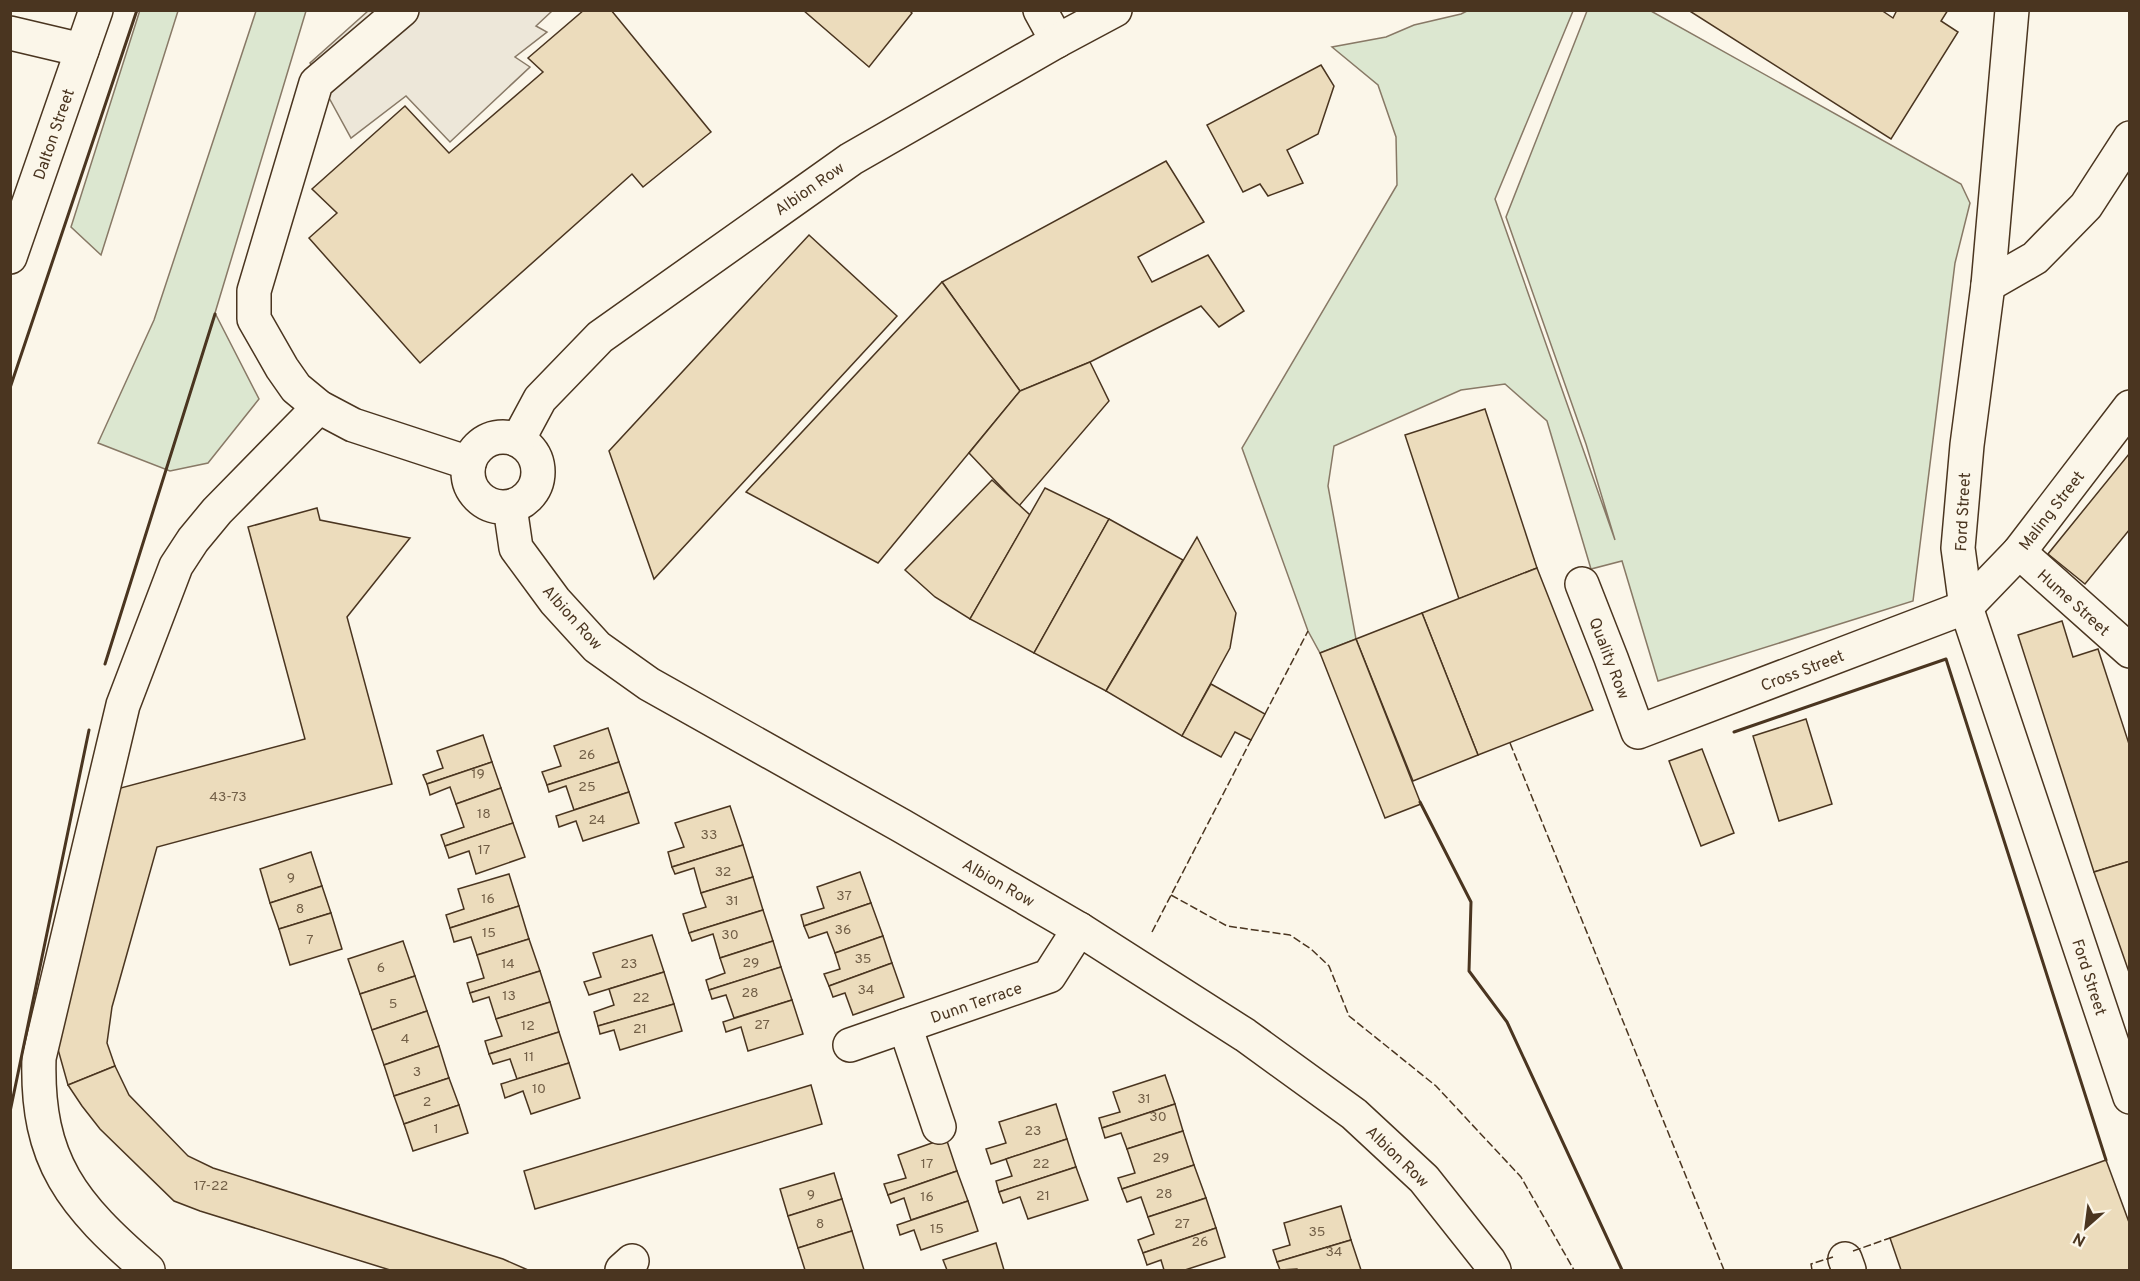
<svg xmlns="http://www.w3.org/2000/svg" width="2140" height="1281" font-family="Overpass,sans-serif">
  <rect width="100%" height="100%" fill="#fbf6e9"/>
  <g fill="#dce7d0" stroke="#887966" stroke-width="1.5">
    <polygon points="140,10 178,11 101,255 71,227"/>
    <polygon points="256,11 306,11 215,313 259,399 208,463 170,471 98,443 154,320"/>
    <polygon points="1467,11 1573,11 1495,199 1615,540 1586,444 1506,217 1587,11 1651,11 1961,184 1970,203 1955,263 1913,601 1658,681 1622,561 1591,569 1547,421 1505,384 1461,390 1334,446 1328,486 1356,639 1320,653 1308,631 1242,448 1397,185 1396,137 1378,85 1332,47 1386,37 1414,25 1461,14"/>
  </g>
  <polygon fill="#ede7d9" stroke="#887966" stroke-width="1.5" points="368,11 552,11 536,26 547,32 515,57 530,67 450,142 406,96 351,138 310,63"/>
  <g fill="#ecdcbc" stroke="#4a3520" stroke-width="1.5">
    <polygon points="584,10 611,10 711,132 643,187 632,174 420,363 309,238 337,213 312,189 405,106 449,153 543,72 528,58"/>
    <polygon points="803,10 909,10 912,13 869,67"/>
    <polygon points="1688,10 1881,10 1893,18 1897,10 1948,10 1941,21 1958,32 1891,139"/>
    <polygon points="1321,65 1334,86 1318,134 1287,150 1303,183 1268,196 1260,184 1243,192 1207,125"/>
    <polygon points="1166,161 1204,222 1138,257 1152,282 1208,255 1244,311 1219,327 1201,306 1090,362 1020,391 942,282"/>
    <polygon points="809,235 897,316 654,579 609,451"/>
    <polygon points="942,282 1020,391 878,563 746,492"/>
    <polygon points="1090,362 1109,401 1019,506 969,453 1020,391"/>
    <polygon points="1485,409 1537,568 1459,599 1405,435"/>
    <polygon points="2129,454 2130,529 2085,584 2048,554"/>
    <polygon points="992,480 1030,515 970,619 935,597 905,570"/>
    <polygon points="1045,488 1109,519 1034,653 970,619"/>
    <polygon points="317,508 320,520 410,538 347,617 392,784 157,847 112,1007 107,1043 115,1066 68,1085 54,1035 113,790 305,739 248,527"/>
    <polygon points="1109,519 1183,560 1106,691 1034,653"/>
    <polygon points="1197,537 1236,613 1230,648 1182,736 1106,691"/>
    <polygon points="1537,568 1593,710 1478,755 1422,613"/>
    <polygon points="1422,613 1478,755 1413,781 1356,639"/>
    <polygon points="2062,621 2073,657 2098,649 2130,747 2130,861 2094,872 2018,635"/>
    <polygon points="1356,639 1421,804 1385,818 1320,653"/>
    <polygon points="1211,684 1265,714 1251,740 1235,732 1221,757 1182,736"/>
    <polygon points="1806,719 1832,804 1779,821 1753,736"/>
    <polygon points="608,728 619,762 547,785 542,772 561,766 554,746"/>
    <polygon points="483,735 492,762 427,784 423,775 443,768 437,751"/>
    <polygon points="1702,749 1734,833 1701,846 1669,761"/>
    <polygon points="492,762 501,788 456,804 450,787 430,795 427,784"/>
    <polygon points="619,762 629,792 574,810 566,786 549,792 547,785"/>
    <polygon points="501,788 513,823 445,846 441,835 464,827 456,804"/>
    <polygon points="629,792 639,823 583,841 576,821 559,827 556,816"/>
    <polygon points="730,806 743,845 672,867 668,852 684,847 675,823"/>
    <polygon points="513,823 525,857 476,874 469,851 449,858 445,846"/>
    <polygon points="743,845 753,877 701,893 694,868 675,874 672,867"/>
    <polygon points="311,852 322,886 270,903 260,869"/>
    <polygon points="2130,861 2130,975 2094,872"/>
    <polygon points="860,872 871,903 804,926 801,915 824,908 817,887"/>
    <polygon points="509,874 519,906 450,928 446,915 464,909 458,889"/>
    <polygon points="753,877 763,910 689,933 683,914 706,907 701,893"/>
    <polygon points="322,886 331,913 279,929 270,903"/>
    <polygon points="871,903 883,936 835,953 827,932 809,938 804,926"/>
    <polygon points="519,906 529,939 477,955 471,937 454,942 450,928"/>
    <polygon points="763,910 773,941 720,958 713,934 692,941 689,933"/>
    <polygon points="331,913 342,949 290,965 279,929"/>
    <polygon points="652,935 664,972 589,995 584,982 601,977 593,953"/>
    <polygon points="883,936 892,963 829,986 824,974 840,969 835,953"/>
    <polygon points="529,939 540,971 470,993 467,983 484,978 477,955"/>
    <polygon points="403,941 415,976 360,994 348,959"/>
    <polygon points="773,941 781,967 709,990 706,980 725,973 720,958"/>
    <polygon points="892,963 904,997 853,1015 845,993 833,997 829,986"/>
    <polygon points="781,967 792,1000 734,1018 726,995 712,999 709,990"/>
    <polygon points="540,971 550,1002 496,1019 489,997 473,1002 470,993"/>
    <polygon points="664,972 674,1004 598,1026 594,1012 614,1005 609,989"/>
    <polygon points="415,976 427,1011 372,1030 360,994"/>
    <polygon points="792,1000 803,1034 748,1051 741,1027 726,1032 723,1022"/>
    <polygon points="550,1002 559,1032 489,1054 485,1041 502,1036 496,1019"/>
    <polygon points="674,1004 682,1031 620,1050 614,1030 600,1034 598,1026"/>
    <polygon points="427,1011 439,1046 384,1065 372,1030"/>
    <polygon points="559,1032 569,1063 517,1079 510,1059 493,1064 489,1054"/>
    <polygon points="439,1046 449,1078 394,1096 384,1065"/>
    <polygon points="569,1063 580,1098 531,1114 523,1091 505,1098 501,1084"/>
    <polygon points="115,1066 129,1095 188,1156 213,1168 503,1259 528,1270 390,1270 200,1211 174,1201 100,1129 82,1106 68,1085"/>
    <polygon points="1165,1075 1175,1104 1102,1128 1099,1118 1120,1112 1113,1092"/>
    <polygon points="449,1078 459,1105 404,1124 394,1096"/>
    <polygon points="811,1085 822,1124 535,1209 524,1171"/>
    <polygon points="1056,1104 1067,1139 991,1164 986,1149 1006,1143 999,1122"/>
    <polygon points="1175,1104 1183,1131 1127,1149 1121,1133 1105,1138 1102,1128"/>
    <polygon points="459,1105 468,1133 413,1151 404,1124"/>
    <polygon points="1183,1131 1194,1165 1122,1189 1118,1178 1135,1173 1127,1149"/>
    <polygon points="946,1138 957,1171 888,1195 884,1184 906,1178 898,1155"/>
    <polygon points="1067,1139 1076,1167 999,1192 996,1181 1012,1176 1006,1159"/>
    <polygon points="2106,1160 2130,1225 2130,1270 1901,1270 1890,1238"/>
    <polygon points="1194,1165 1206,1198 1148,1217 1141,1197 1127,1202 1122,1189"/>
    <polygon points="1076,1167 1088,1200 1028,1219 1020,1197 1003,1203 999,1192"/>
    <polygon points="957,1171 968,1201 911,1220 904,1198 891,1203 888,1195"/>
    <polygon points="834,1173 842,1199 788,1216 780,1189"/>
    <polygon points="1206,1198 1216,1228 1143,1253 1138,1240 1154,1234 1148,1217"/>
    <polygon points="842,1199 852,1231 798,1248 788,1216"/>
    <polygon points="968,1201 978,1231 921,1250 914,1230 900,1235 897,1225"/>
    <polygon points="1341,1206 1351,1240 1277,1262 1273,1250 1290,1245 1284,1223"/>
    <polygon points="1216,1228 1225,1257 1185,1270 1164,1270 1161,1260 1147,1265 1143,1253"/>
    <polygon points="852,1231 864,1270 805,1270 798,1248"/>
    <polygon points="1351,1240 1361,1270 1298,1270 1297,1269 1280,1270 1277,1262"/>
    <polygon points="996,1243 1004,1270 947,1270 943,1260"/>
  </g>
  <g fill="none" stroke-linecap="round" stroke-linejoin="round">
    <g stroke="#4a3520" stroke-width="36">
      <g id="minor">
        <polyline points="402,10 316,83 254,291 254,319 282,368 296,388 319,407 353,425 469,463"/>
        <polyline points="1040,10 1057,41"/>
        <polyline points="2012,10 1988,285 1967,445 1958,548 1966,607 2130,1097"/>
        <polyline points="10,33 82,50"/>
        <polyline points="10,257 96,10"/>
        <polyline points="1988,285 2035,258 2086,206 2130,138"/>
        <circle cx="503" cy="472" r="35"/>
        <polyline points="518,440 540,399 600,337 851,159 1057,41 1115,10"/>
        <polyline points="510,507 516,548 555,601 597,647 649,684 902,826 1079,929 1245,1035 1354,1114 1424,1179 1489,1261 1494,1270"/>
        <polyline points="2019,552 2130,651"/>
        <polyline points="1582,584 1611,658 1638,732 1966,607 2019,552 2130,407"/>
        <polyline points="905,1026 939,1127"/>
        <polyline points="850,1045 1049,976 1079,929"/>
        <polyline points="1845,1259 1849,1270"/>
        <path d="M148,1270c-75,-65 -112,-108 -109,-212l84,-353 53,-139 17,-26 24,-29 102,-104"/>
        <polyline points="622,1270 632,1261"/>
      </g>
    </g>
    <use href="#minor" stroke="#fbf6e9" stroke-width="33"/>
    <g stroke="#4a3520" stroke-width="1.5" stroke-dasharray="8 3" stroke-linecap="butt">
      <polyline points="1265,714 1308,631"/>
      <polyline points="1510,743 1724,1270"/>
      <polyline points="1171,895 1227,926 1290,935 1311,949 1329,966 1349,1016 1436,1086 1521,1177 1574,1270"/>
      <polyline points="1152,932 1251,740"/>
      <polyline points="1853,1251 1890,1238"/>
      <polyline points="1812,1270 1811,1264 1833,1257"/>
    </g>
    <g stroke="#4a3520" stroke-width="3">
      <polyline points="10,388 137,10"/>
      <polyline points="105,664 215,314"/>
      <polyline points="1734,732 1946,659 2106,1160"/>
      <polyline points="1420,802 1471,902 1469,971 1507,1022 1622,1270"/>
      <polyline points="10,1112 89,730"/>
    </g>
  </g>
  <g text-anchor="middle" stroke-width="4.5" stroke-linejoin="round" paint-order="stroke">
    <g font-size="14" fill="#725f47">
      <text x="587" y="759">26</text>
      <text x="478" y="778">19</text>
      <text x="587" y="791">25</text>
      <text x="228" y="801">43-73</text>
      <text x="484" y="818">18</text>
      <text x="597" y="824">24</text>
      <text x="709" y="839">33</text>
      <text x="484" y="854">17</text>
      <text x="723" y="876">32</text>
      <text x="291" y="882">9</text>
      <text x="844" y="900">37</text>
      <text x="488" y="903">16</text>
      <text x="732" y="905">31</text>
      <text x="300" y="913">8</text>
      <text x="843" y="934">36</text>
      <text x="489" y="937">15</text>
      <text x="730" y="939">30</text>
      <text x="310" y="944">7</text>
      <text x="863" y="963">35</text>
      <text x="751" y="967">29</text>
      <text x="508" y="968">14</text>
      <text x="629" y="968">23</text>
      <text x="381" y="972">6</text>
      <text x="866" y="994">34</text>
      <text x="750" y="997">28</text>
      <text x="509" y="1000">13</text>
      <text x="641" y="1002">22</text>
      <text x="393" y="1008">5</text>
      <text x="762" y="1029">27</text>
      <text x="528" y="1030">12</text>
      <text x="640" y="1033">21</text>
      <text x="405" y="1043">4</text>
      <text x="529" y="1061">11</text>
      <text x="417" y="1076">3</text>
      <text x="539" y="1093">10</text>
      <text x="1144" y="1103">31</text>
      <text x="427" y="1106">2</text>
      <text x="1158" y="1121">30</text>
      <text x="436" y="1133">1</text>
      <text x="1033" y="1135">23</text>
      <text x="1161" y="1162">29</text>
      <text x="927" y="1168">17</text>
      <text x="1041" y="1168">22</text>
      <text x="211" y="1190">17-22</text>
      <text x="1164" y="1198">28</text>
      <text x="811" y="1199">9</text>
      <text x="1043" y="1200">21</text>
      <text x="927" y="1201">16</text>
      <text x="820" y="1228">8</text>
      <text x="1182" y="1228">27</text>
      <text x="937" y="1233">15</text>
      <text x="1317" y="1236">35</text>
      <text x="1200" y="1246">26</text>
      <text x="1334" y="1256">34</text>
    </g>
    <g font-size="16" fill="#4a3520" stroke="#fbf6e9">
      <text transform="translate(53 134) rotate(-71)" y="6">Dalton Street</text>
      <text transform="translate(809 188) rotate(-35)" y="6">Albion Row</text>
      <text transform="translate(2051 510) rotate(-52)" y="6">Maling Street</text>
      <text transform="translate(1962 512) rotate(-87)" y="6">Ford Street</text>
      <text transform="translate(2074 602) rotate(42)" y="6">Hume Street</text>
      <text transform="translate(573 617) rotate(48)" y="6">Albion Row</text>
      <text transform="translate(1610 658) rotate(69)" y="6">Quality Row</text>
      <text transform="translate(1802 670) rotate(-21)" y="6">Cross Street</text>
      <text transform="translate(999 882) rotate(30)" y="6">Albion Row</text>
      <text transform="translate(2090 977) rotate(72)" y="6">Ford Street</text>
      <text transform="translate(976 1002) rotate(-19)" y="6">Dunn Terrace</text>
      <text transform="translate(1398 1156) rotate(44)" y="6">Albion Row</text>
    </g>
  </g>
  <rect width="2140" height="1281" fill="none" stroke="#4a3520" stroke-width="24"/>
  <g transform="translate(2086 1227) rotate(208)" stroke="#fbf6e9" stroke-width="4.5" paint-order="stroke">
  <path d="M0-4.5L10 22L0 15L-10 22Z" fill="#4a3520"/>
  <text y="-9" font-size="16" font-weight="bold" text-anchor="middle" fill="#4a3520">N</text>
  </g>
</svg>
